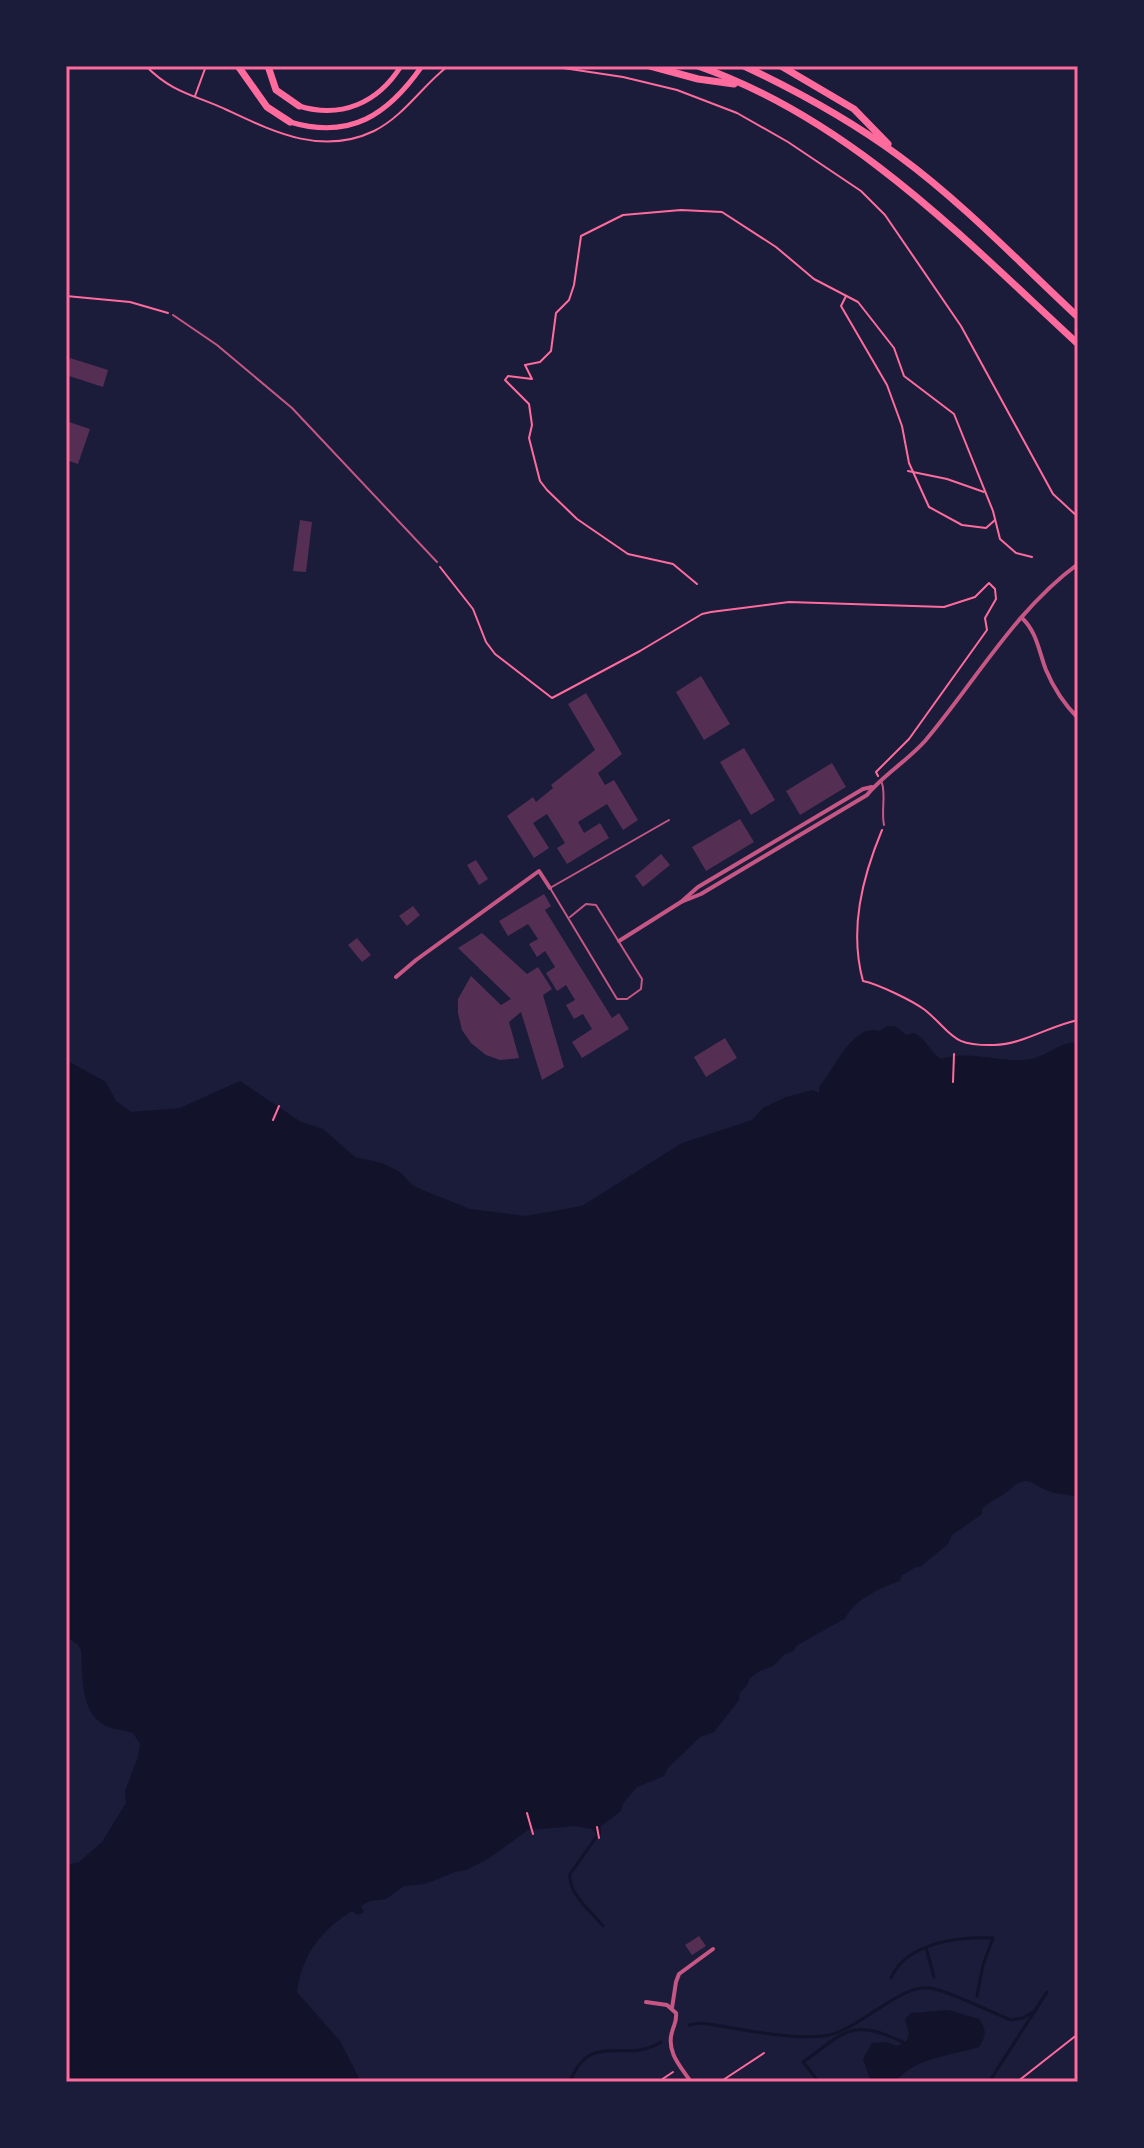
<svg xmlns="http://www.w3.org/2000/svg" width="1144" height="2148" font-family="Overpass,sans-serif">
  <rect width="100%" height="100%" fill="#1b1b3a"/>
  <g fill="#12122b">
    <path d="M887,1026h8l11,9 8,-2c14,7 15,19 28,26 29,-10 59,5 89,0 17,-3 28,-17 47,-17v456c-11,-5 -21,-3 -30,-7 -20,-9 -21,-17 -40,0 -8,7 -16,8 -26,18v5l-30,21 -4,9 -28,23h-4l-14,8 -2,6c-18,6 -48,20 -54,37l-50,28 -2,5 -9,3 -12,12 -13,5 -10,7 -3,7 -7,8 -1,7 -25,32 -14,5 -32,31 -4,8 -27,11 -13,15 -4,10 -19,14v10h-4l-5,-7 -17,-3 -47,4 -40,29 -22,11 -11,2 -30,12 -21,2 -18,13 -16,2 -9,5 3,6 -6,3 -6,-4c-31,19 -50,44 -55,81l43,49 21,41h-295v-217l13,-3 23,-20 24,-39 -1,-12 13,-34 2,-13 -7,-11c-6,-2 -13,-3 -18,-4 -36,-9 -32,-50 -34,-79l-4,-6 -11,-8v-576l40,22 10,19 15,11 49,-4 60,-27 61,41 22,7 32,28 27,6 18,9 12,13 13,6 45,18 55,7 57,-10 100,-63 70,-23 11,-12 23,-11 27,-7 6,3v-6c15,-17 34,-64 60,-56z"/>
    <path d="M948,2010l31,9c8,11 7,17 0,28 -29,9 -63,10 -84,35h-24l-8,-23 9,-16 15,-1 10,4 9,-4 3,-9 -4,-14 6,-6z"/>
  </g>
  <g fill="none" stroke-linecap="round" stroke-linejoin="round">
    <g stroke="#12122b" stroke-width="3">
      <path d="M597,1836l-27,38c-2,20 21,37 33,52"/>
      <polyline points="926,1948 934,1977"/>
      <path d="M891,1978c15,-35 67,-42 102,-40l-10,27 -6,31"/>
      <path d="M689,2025l12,-2c36,5 87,17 123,13 34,-4 76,-53 106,-48 20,3 60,24 81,32l12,-2 12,-7"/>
      <path d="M570,2082c20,-53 55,-17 91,-40"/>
      <path d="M819,2082l-16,-20c45,-32 47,-44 102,-19"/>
      <polyline points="989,2082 1047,1992"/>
    </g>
  </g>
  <g fill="#542f53">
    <polygon points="70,358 108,370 103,387 66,375"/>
    <polygon points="66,421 90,429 78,464 66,460"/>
    <polygon points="300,520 312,522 306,572 293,571"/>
    <polygon points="701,676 730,724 704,740 676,692"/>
    <polygon points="586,693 622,754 598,773 605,785 614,780 638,820 623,830 607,804 578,822 584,833 600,823 609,838 567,864 557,848 565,843 547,814 533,823 549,848 534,858 507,816 533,797 536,802 553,788 551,785 595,750 568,704"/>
    <polygon points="744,748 775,800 751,815 720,762"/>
    <polygon points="832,763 846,787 800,815 786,791"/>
    <polygon points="740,819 754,842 706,871 692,847"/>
    <polygon points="661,854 670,865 643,887 635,876"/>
    <polygon points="476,860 488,879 479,885 467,865"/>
    <polygon points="544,894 551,906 545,910 612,1018 619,1013 629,1029 582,1058 572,1042 592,1029 583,1014 574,1019 566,1005 575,1000 566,985 557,991 546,973 555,967 545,951 537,957 529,944 538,939 528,924 508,936 499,921"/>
    <polygon points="413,906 420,915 407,926 399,916"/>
    <polygon points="482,933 527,974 538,967 552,989 543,995 564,1067 542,1080 521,1012 509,1022 519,1058 500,1060 486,1055 471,1043 462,1030 458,1013 458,999 471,976 501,1005 511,999 458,948"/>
    <polygon points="357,938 371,955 362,962 348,945"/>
    <polygon points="725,1038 737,1058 706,1077 694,1057"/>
    <polygon points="699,1936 706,1946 692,1955 685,1945"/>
  </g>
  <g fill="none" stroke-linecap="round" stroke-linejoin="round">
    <g stroke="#ff6b9d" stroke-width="2">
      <path d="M146,66c26,27 49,29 81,44 47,22 95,46 147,21 30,-15 48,-45 74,-65"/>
      <polyline points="550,66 623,77 677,90 737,113 788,142 861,191 885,215 961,326 1053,494 1078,517"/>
      <polyline points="195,96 206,66"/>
      <polyline points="66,296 130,302 168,313"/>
      <polyline points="846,296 841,306 887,385 902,426 909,463 929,507 962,525 986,528 995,520"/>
      <polyline points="908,471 947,479 984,492"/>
      <polyline points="440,567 473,609 486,642 495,654 552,698 640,651 702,614 711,612 789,602 944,607 975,597 989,583 995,589 996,599 985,618 987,630 909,739 876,772 878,776"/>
      <polyline points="697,584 673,564 628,554 577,519 547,490 540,481 529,438 532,425 529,404 505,380 508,376 532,379 525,365 540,362 551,351 556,313 569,300 574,285 581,236 623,215 681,210 722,212 776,247 814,279 858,302 894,348 904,376 954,414 993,511 1000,539 1016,553 1032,557"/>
      <path d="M882,830c-20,48 -33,100 -19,151 15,3 50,20 62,29 29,24 25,36 69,35 30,-1 55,-19 84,-25"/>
      <polyline points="66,1073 68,1073"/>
      <polyline points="953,1082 954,1054"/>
      <polyline points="273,1120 279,1106"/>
      <polyline points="527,1813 533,1834"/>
      <polyline points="597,1827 599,1838"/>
      <polyline points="658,2082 673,2072"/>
      <polyline points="720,2082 764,2053"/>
      <polyline points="1017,2082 1078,2034"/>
    </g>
    <g stroke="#c65784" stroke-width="2">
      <polyline points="173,315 217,345 292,408 437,562"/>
      <path d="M882,783c4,13 -1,28 2,42"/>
      <polyline points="570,917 586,904 596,905 642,979 641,989 627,999 617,999 550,888 669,820"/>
    </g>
    <g stroke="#c65784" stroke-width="4">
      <path d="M1022,618c15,14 17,34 24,52 8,19 18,34 32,48"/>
      <path d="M681,902l20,-8 166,-99c15,-19 40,-34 58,-54 50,-59 90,-131 153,-177"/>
      <polyline points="619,941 681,902 698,887 863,789 872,787"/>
      <polyline points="396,977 416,960 539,871 550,888"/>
      <path d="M646,2002l21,3 9,8c1,9 -2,11 -4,19 -6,20 9,35 19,50"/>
      <polyline points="672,2008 676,1982 679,1974 713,1949"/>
    </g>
    <g stroke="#ff6b9d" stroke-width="5">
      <path d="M299,106c42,13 79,-3 102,-40"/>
      <path d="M290,122c60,18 98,-7 132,-56"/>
    </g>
    <g stroke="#ff6b9d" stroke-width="7">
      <polyline points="238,66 267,107 290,122"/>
      <polyline points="268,66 276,90 299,106"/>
      <polyline points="650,66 698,79 734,84"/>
      <path d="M698,66c152,53 265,172 380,278"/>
      <path d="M744,66c55,26 106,54 155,90 64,47 121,107 179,161"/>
      <polyline points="781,66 854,109 888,144"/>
    </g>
  </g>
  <rect width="1144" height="2148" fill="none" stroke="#1b1b3a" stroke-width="136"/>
  <rect x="68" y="68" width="1008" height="2012" fill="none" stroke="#ff6b9d" stroke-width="3"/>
</svg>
